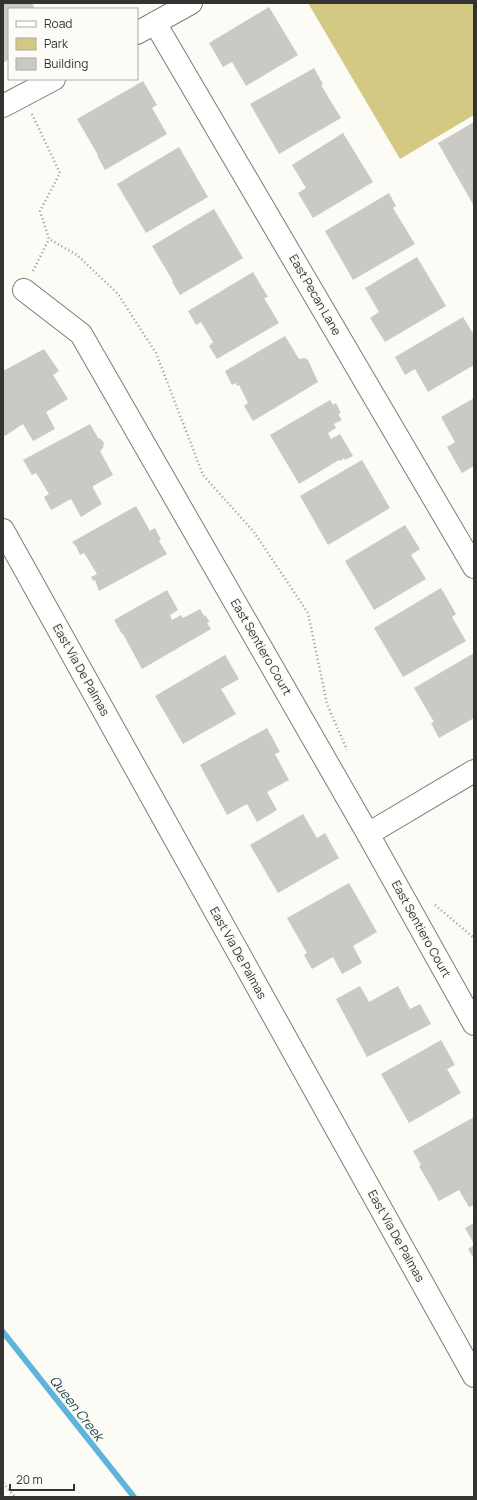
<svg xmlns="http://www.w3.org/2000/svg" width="477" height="1500" font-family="Manrope,sans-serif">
  <rect width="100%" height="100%" fill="#fcfbf6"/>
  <polygon fill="#d4c982" points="308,3 474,3 474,115 400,159"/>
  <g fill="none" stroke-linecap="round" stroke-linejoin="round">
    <polyline stroke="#5fb4da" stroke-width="6" points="3,1332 134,1497"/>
  </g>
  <g fill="#cac9c4">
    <polygon points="3,3 32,3 35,9 9,9 9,59 3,63"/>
    <polygon points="269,7 298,55 246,86 232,62 223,67 209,43"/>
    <polygon points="314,68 323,84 321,85 341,118 279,154 250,104"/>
    <polygon points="143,81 157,105 152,108 167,134 105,170 97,155 98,155 77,119"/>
    <polygon points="474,122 474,206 438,143"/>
    <polygon points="343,133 373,182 313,218 298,193 306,188 292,165"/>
    <polygon points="179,147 208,197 146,233 117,184"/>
    <polygon points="389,193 396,206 393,208 415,244 353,280 325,231"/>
    <polygon points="214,209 243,258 180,295 172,282 173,281 152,246"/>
    <polygon points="417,257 446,306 385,342 370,318 379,312 365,288"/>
    <polygon points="253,272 268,297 264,298 279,323 217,359 209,346 213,342 201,322 196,325 188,311"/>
    <polygon points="463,317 474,335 474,365 428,392 415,369 405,375 395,357"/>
    <polygon points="285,336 299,359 305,358 308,360 318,382 253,421 244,406 248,403 239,385 237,386 236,383 232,385 225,371"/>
    <polygon points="44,349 59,371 53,375 68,399 46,412 55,429 33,441 23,424 5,436 3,433 3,371"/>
    <polygon points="474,398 474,466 462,473 447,447 455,442 441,417"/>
    <polygon points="330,400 333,405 336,403 341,413 338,414 342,420 334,424 336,428 328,433 331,439 340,434 353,456 345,460 344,458 340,461 339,460 299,484 270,435"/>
    <polygon points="90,424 98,438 101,439 104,443 103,448 100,451 113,475 93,486 93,488 102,504 81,517 71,499 51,510 44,497 49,494 36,473 32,475 23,460"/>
    <polygon points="362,460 390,508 328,545 300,496"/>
    <polygon points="136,506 150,531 155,528 161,540 159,541 167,554 99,591 95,580 93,581 91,577 97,574 84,553 80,555 76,546 72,542"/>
    <polygon points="405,525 420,549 411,555 426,579 374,610 345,561"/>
    <polygon points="441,588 456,614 452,617 466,641 403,677 374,628"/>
    <polygon points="167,590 178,610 170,615 172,620 181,615 183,618 200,609 204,616 205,615 210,622 207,623 211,629 142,669 123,634 122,634 114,620"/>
    <polygon points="474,653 474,718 439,738 431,723 434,722 414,688"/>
    <polygon points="225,655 239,679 221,689 236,714 183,744 155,696"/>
    <polygon points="267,728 280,752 275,754 289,780 267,792 277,810 257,822 247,804 227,815 200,765"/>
    <polygon points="303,814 317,838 325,833 339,858 278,893 250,845"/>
    <polygon points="349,883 377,932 353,946 362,963 342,974 333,957 312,969 304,955 307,953 287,918"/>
    <polygon points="360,986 369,1002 398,986 410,1009 420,1004 431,1024 367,1057 336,999"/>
    <polygon points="441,1040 455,1065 447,1069 461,1093 409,1123 381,1074"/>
    <polygon points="474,1117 474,1205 469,1207 459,1190 439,1201 419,1166 421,1165 413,1151"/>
    <polygon points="474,1223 474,1244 465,1228"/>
    <polygon points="474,1245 474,1259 468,1249"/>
  </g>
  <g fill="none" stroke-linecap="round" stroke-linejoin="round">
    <g stroke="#7d7c77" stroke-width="24">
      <g id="minor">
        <polyline points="155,23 474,567"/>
        <polyline points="137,33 191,3"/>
        <polyline points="3,106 54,79"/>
        <polyline points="24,290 81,334 368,834 474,1024"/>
        <polyline points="3,530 474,1376"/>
        <polyline points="368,834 474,771"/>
      </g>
    </g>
    <g stroke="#979793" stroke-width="2.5" stroke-dasharray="1 3" stroke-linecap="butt">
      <polyline points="32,114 60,173 40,211 49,239 77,255 118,294 156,353 203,475 254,532 308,613 327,704 347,750"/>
      <polyline points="33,271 49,239"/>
      <polyline points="435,905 474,938"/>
      <polyline points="3,1483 15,1497"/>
    </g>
    <use href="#minor" stroke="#fff" stroke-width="22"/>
  </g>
  <g text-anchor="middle" stroke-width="3.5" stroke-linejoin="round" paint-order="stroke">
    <g font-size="12" fill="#333331" stroke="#fcfbf6">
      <text transform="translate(315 295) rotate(60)" y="4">East Pecan Lane</text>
      <text transform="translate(261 647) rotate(60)" y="4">East Sentiero Court</text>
      <text transform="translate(81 670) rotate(61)" y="4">East Via De Palmas</text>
      <text transform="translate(421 929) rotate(61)" y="4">East Sentiero Court</text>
      <text transform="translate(238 953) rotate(61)" y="4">East Via De Palmas</text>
      <text transform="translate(396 1236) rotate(61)" y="4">East Via De Palmas</text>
    </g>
    <g font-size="13" font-style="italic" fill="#143b4b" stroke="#fcfbf6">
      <text transform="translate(77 1408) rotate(52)" y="5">Queen Creek</text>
    </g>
  </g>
  <rect width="477" height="1500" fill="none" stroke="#333331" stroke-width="8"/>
  <rect x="8" y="8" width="130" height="72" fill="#fcfbf6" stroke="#acaba7"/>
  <rect x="16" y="21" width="20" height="6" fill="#ffffff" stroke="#acaba7"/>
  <text x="44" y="28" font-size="12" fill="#333331">Road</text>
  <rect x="16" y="38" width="20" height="12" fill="#d4c982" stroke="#acaba7"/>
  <text x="44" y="48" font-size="12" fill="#333331">Park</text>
  <rect x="16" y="58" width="20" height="12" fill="#cac9c4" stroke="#acaba7"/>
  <text x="44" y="68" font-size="12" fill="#333331">Building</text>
  <path d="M10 1484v6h64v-6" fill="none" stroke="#333331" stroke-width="2"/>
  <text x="16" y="1484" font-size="12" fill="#333331" stroke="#fcfbf6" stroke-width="3" paint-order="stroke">20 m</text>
</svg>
